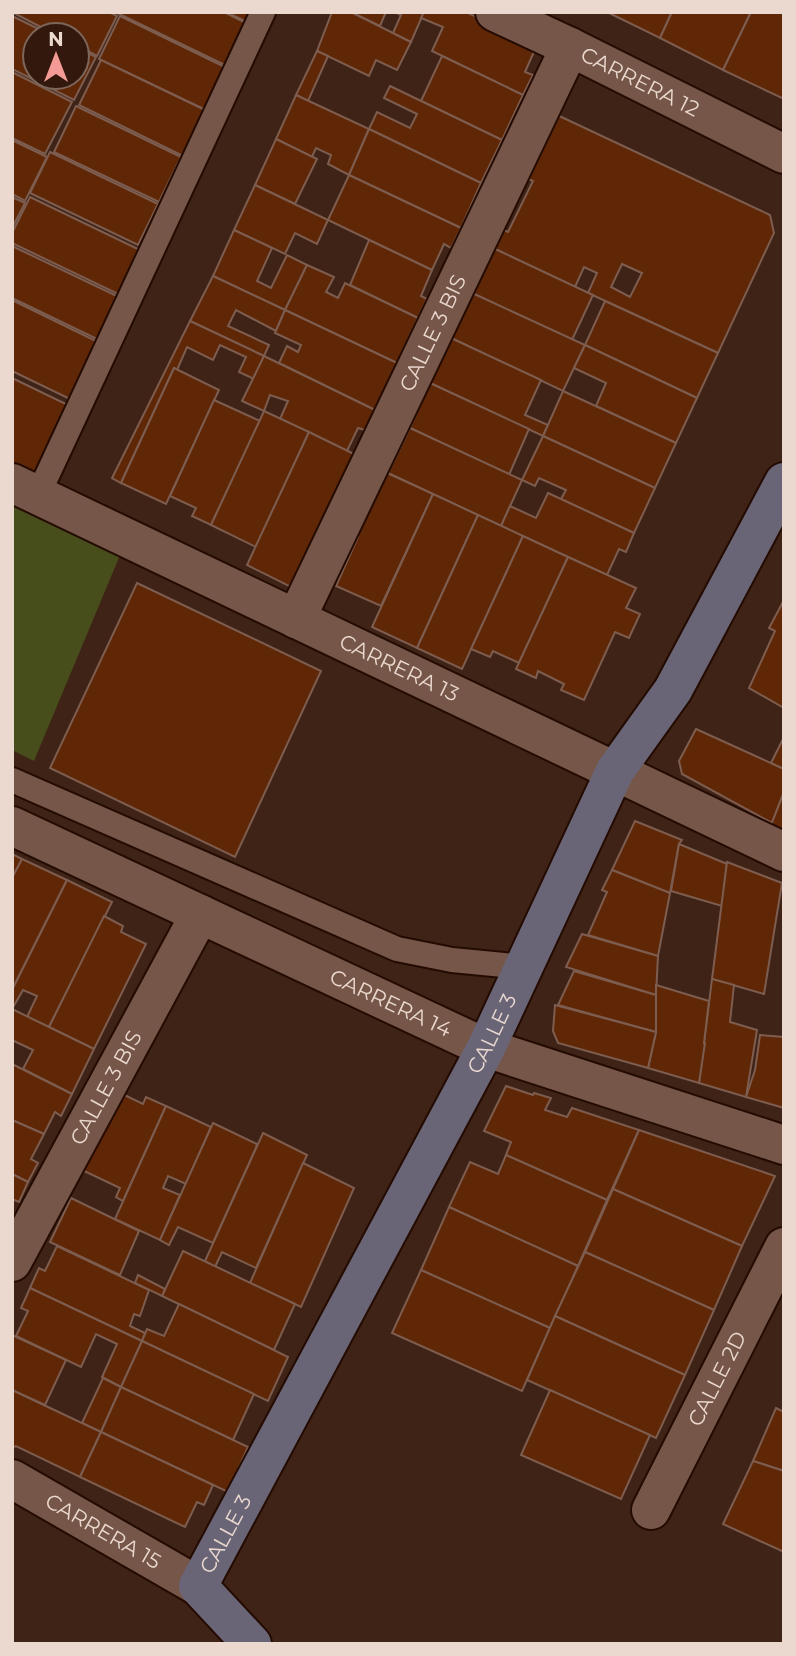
<svg xmlns="http://www.w3.org/2000/svg" width="796" height="1656" font-family="Montserrat,sans-serif">
  <rect width="100%" height="100%" fill="#3e2316"/>
  <polygon fill="#474e1c" points="12,496 123,548 34,761 12,750"/>
  <g fill="#602707" stroke="#7d5d4f" stroke-width="2" fill-rule="evenodd">
    <polygon points="12,12 109,12 117,16 97,56 77,45 77,35 56,35"/>
    <polygon points="115,12 224,12 250,25 229,67"/>
    <polygon points="226,12 257,12 251,24"/>
    <polygon points="332,12 351,12 411,42 397,70 376,60 369,76 317,51"/>
    <polygon points="351,12 386,12 380,26"/>
    <polygon points="395,12 424,12 411,42 393,33 401,15"/>
    <polygon points="424,12 466,12 537,45 525,72 533,75 523,95 432,51 443,27 421,18"/>
    <polygon points="607,12 672,12 660,38"/>
    <polygon points="672,12 751,12 723,70 660,38"/>
    <polygon points="751,12 784,12 784,99 723,70"/>
    <polygon points="12,16 51,35 35,35 35,77 77,77 77,48 96,57 74,100 12,69"/>
    <polygon points="120,16 231,70 210,112 99,59"/>
    <polygon points="317,51 328,56 308,101 296,95"/>
    <polygon points="442,56 523,95 502,140 421,101"/>
    <polygon points="101,60 205,110 183,156 79,105"/>
    <polygon points="12,72 72,102 45,154 12,138"/>
    <polygon points="390,86 502,140 481,183 369,129 377,112 410,128 417,114 384,98"/>
    <polygon points="296,95 369,129 349,175 328,164 331,155 316,148 312,157 276,139"/>
    <polygon points="76,106 181,157 159,202 54,152"/>
    <path d="M555,114l215,101 4,18 -56,120 -130,-60 9,-20 -13,-6 -9,20 -82,-39 9,-19 6,3 25,-51 -7,-3zM622,264l20,9 -12,24 -19,-10z"/>
    <polygon points="369,129 481,183 461,228 349,175"/>
    <polygon points="276,139 317,159 295,204 255,185"/>
    <polygon points="12,140 47,157 25,201 12,194"/>
    <polygon points="50,152 158,204 138,245 30,193"/>
    <polygon points="349,175 461,228 451,248 444,244 432,270 328,220"/>
    <polygon points="255,185 328,220 317,244 295,233 285,254 234,230"/>
    <polygon points="12,197 25,203 12,228"/>
    <polygon points="30,197 142,251 120,295 12,243 12,233"/>
    <polygon points="234,230 272,248 257,281 271,288 287,255 307,265 285,310 213,276"/>
    <polygon points="369,240 432,270 421,296 427,299 418,318 350,285"/>
    <polygon points="12,246 121,298 101,341 12,298"/>
    <polygon points="493,248 593,295 572,340 472,293"/>
    <polygon points="307,265 334,277 326,292 338,298 345,283 418,318 397,363 285,310"/>
    <polygon points="213,276 285,310 276,331 236,310 228,326 269,345 264,356 190,321"/>
    <polygon points="472,293 585,345 563,391 451,338"/>
    <polygon points="12,300 102,344 74,401 12,371"/>
    <polygon points="605,301 718,353 697,398 585,345"/>
    <polygon points="285,310 397,363 375,410 279,363 287,346 298,352 301,345 275,333"/>
    <polygon points="190,321 264,356 254,379 239,372 246,357 220,345 213,360 187,347 177,370 174,368 121,483 112,478"/>
    <polygon points="451,338 541,380 525,415 548,425 543,436 430,383"/>
    <polygon points="585,345 697,398 676,443 596,406 606,383 574,368"/>
    <polygon points="264,356 375,410 365,430 358,428 347,451 280,419 288,401 270,395 264,411 242,401"/>
    <polygon points="174,368 219,390 166,504 121,483"/>
    <polygon points="12,378 68,405 34,476 12,466"/>
    <polygon points="430,383 529,429 509,475 410,428"/>
    <polygon points="563,391 676,443 655,488 543,436"/>
    <polygon points="214,400 260,421 211,525 192,516 196,508 170,496"/>
    <polygon points="264,411 309,432 256,547 211,525"/>
    <polygon points="410,428 522,480 501,526 388,473"/>
    <polygon points="309,432 354,454 293,588 247,565"/>
    <polygon points="543,436 655,488 634,533 561,499 566,490 539,478 535,486 522,480"/>
    <polygon points="383,471 433,494 381,606 336,586 358,537 353,535"/>
    <polygon points="548,493 634,533 626,552 619,549 607,575 501,526 510,506 536,518"/>
    <polygon points="433,494 478,515 417,648 372,627"/>
    <polygon points="478,515 523,536 462,669 417,648"/>
    <polygon points="523,536 568,557 519,663 493,651 490,657 471,649"/>
    <polygon points="568,557 636,588 626,608 640,614 629,638 615,632 584,700 561,690 564,684 538,671 536,678 516,669"/>
    <polygon points="137,583 321,671 235,857 50,768"/>
    <polygon points="784,600 784,708 749,688 775,631 769,628"/>
    <polygon points="696,729 784,769 784,792 772,823 682,774 679,761"/>
    <polygon points="784,737 784,769 771,763"/>
    <polygon points="784,792 784,830 771,825"/>
    <polygon points="635,821 682,840 679,844 670,893 612,870"/>
    <polygon points="679,844 727,864 722,906 671,891"/>
    <polygon points="12,854 22,859 12,878"/>
    <polygon points="22,859 67,880 12,990 12,878"/>
    <polygon points="727,862 782,883 764,994 712,979"/>
    <polygon points="612,870 670,893 658,956 588,935 607,892 602,890"/>
    <polygon points="67,880 112,902 49,1027 27,1017 37,996 23,990 12,1009 12,990"/>
    <polygon points="104,916 123,926 121,932 146,944 94,1049 49,1027"/>
    <polygon points="582,934 658,956 656,995 566,967"/>
    <polygon points="574,971 656,995 656,1032 558,1005"/>
    <polygon points="712,979 734,985 730,1022 757,1030 746,1097 699,1083"/>
    <polygon points="656,985 709,1001 704,1043 705,1043 699,1083 648,1068 656,1032"/>
    <polygon points="555,1005 656,1032 648,1068 558,1043 553,1031"/>
    <polygon points="12,1009 94,1049 72,1094 23,1069 33,1050 12,1040"/>
    <polygon points="760,1035 784,1037 784,1108 746,1097 755,1070"/>
    <polygon points="14,1065 72,1094 61,1116 55,1112 44,1134 12,1120 12,1069"/>
    <polygon points="506,1086 533,1095 534,1093 551,1098 545,1110 567,1117 572,1108 639,1130 607,1200 506,1155 511,1142 484,1131"/>
    <polygon points="118,1092 143,1104 146,1097 166,1106 123,1201 116,1197 120,1188 82,1170"/>
    <polygon points="166,1106 211,1127 186,1184 168,1176 163,1188 180,1195 160,1240 115,1219"/>
    <polygon points="12,1120 44,1134 31,1159 38,1163 28,1182 12,1174"/>
    <polygon points="213,1123 257,1144 256,1148 213,1243 178,1227 169,1245 160,1240"/>
    <polygon points="639,1130 775,1176 742,1246 613,1189"/>
    <polygon points="263,1133 307,1155 256,1268 222,1252 215,1267 205,1261"/>
    <polygon points="506,1155 607,1200 578,1266 449,1207 470,1162 498,1174"/>
    <polygon points="303,1163 354,1188 301,1307 250,1283"/>
    <polygon points="12,1174 28,1182 19,1202 12,1199"/>
    <polygon points="613,1189 742,1246 714,1310 585,1252"/>
    <polygon points="71,1198 139,1231 120,1275 50,1242"/>
    <polygon points="449,1207 578,1266 550,1328 421,1270"/>
    <polygon points="57,1246 149,1290 140,1316 134,1314 130,1326 145,1333 142,1341 30,1288 39,1268 45,1271"/>
    <polygon points="183,1251 295,1304 274,1350 162,1296"/>
    <polygon points="585,1252 714,1310 685,1375 555,1316"/>
    <polygon points="421,1270 550,1328 522,1391 392,1333"/>
    <polygon points="138,1275 165,1289 162,1296 135,1283"/>
    <polygon points="30,1288 142,1341 121,1387 102,1377 117,1344 96,1334 81,1367 16,1336 28,1311 21,1308"/>
    <polygon points="179,1304 288,1357 268,1401 142,1341 147,1329 164,1336"/>
    <polygon points="555,1316 685,1375 656,1438 527,1380"/>
    <polygon points="12,1335 66,1360 45,1405 12,1390"/>
    <polygon points="142,1341 254,1394 233,1440 121,1387"/>
    <polygon points="103,1378 121,1387 101,1432 82,1423"/>
    <polygon points="121,1387 248,1447 228,1492 101,1432"/>
    <polygon points="12,1390 101,1432 80,1477 16,1446 12,1448"/>
    <polygon points="550,1390 650,1435 621,1499 521,1455"/>
    <polygon points="776,1408 784,1412 784,1471 753,1461"/>
    <polygon points="101,1432 213,1485 204,1505 197,1502 185,1527 80,1477"/>
    <polygon points="753,1461 784,1471 784,1552 723,1524"/>
  </g>
  <g fill="none" stroke-linecap="round" stroke-linejoin="round">
    <g stroke="#240b02" stroke-width="28">
      <g id="service">
        <polyline points="38,495 263,12"/>
        <polyline points="12,780 397,949 452,960 524,967"/>
      </g>
    </g>
    <g stroke="#240b02" stroke-width="42">
      <g id="minor">
        <path id="s1" d="M495,12l75,35 214,107"/>
        <path id="s2" d="M12,483l772,369"/>
        <path id="s3" d="M296,619l274,-572"/>
        <path id="s4" d="M12,826l474,222 298,97"/>
        <path id="s5" d="M12,1262l188,-348"/>
        <path id="s6" d="M12,1479l186,107"/>
        <path id="s7" d="M651,1510l133,-263"/>
      </g>
    </g>
    <g stroke="#240b02" stroke-width="42">
      <g id="secondary">
        <path id="s8" d="M252,1644l-54,-58 288,-538 129,-277 58,-81 111,-208"/>
      </g>
    </g>
    <use href="#service" stroke="#755648" stroke-width="24"/>
    <use href="#minor" stroke="#755648" stroke-width="38"/>
    <use href="#secondary" stroke="#696576" stroke-width="38"/>
  </g>
  <g text-anchor="middle" stroke-width="7" stroke-linejoin="round" paint-order="stroke">
    <g font-size="21" fill="#ebd9d0" stroke="#33190d">
      <text dy="7" stroke="none"><textPath href="#s1" startOffset="161">CARRERA 12</textPath></text>
      <text dy="7" stroke="none"><textPath href="#s3" startOffset="317">CALLE 3 BIS</textPath></text>
      <text dy="7" stroke="none"><textPath href="#s2" startOffset="429">CARRERA 13</textPath></text>
      <text dy="7" stroke="none"><textPath href="#s4" startOffset="418">CARRERA 14</textPath></text>
      <text dy="7" stroke="none"><textPath href="#s8" startOffset="705">CALLE 3</textPath></text>
      <text dy="7" stroke="none"><textPath href="#s5" startOffset="198">CALLE 3 BIS</textPath></text>
      <text dy="7" stroke="none"><textPath href="#s7" startOffset="147">CALLE 2D</textPath></text>
      <text dy="7" stroke="none"><textPath href="#s6" startOffset="105">CARRERA 15</textPath></text>
      <text dy="7" stroke="none"><textPath href="#s8" startOffset="138">CALLE 3</textPath></text>
    </g>
  </g>
  <rect width="796" height="1656" fill="none" stroke="#ebd9d0" stroke-width="28"/>
  <g transform="translate(56 56)"><circle r="33" fill="#33190d" stroke="#7d665b" stroke-width="2"/>
  <path d="M0-5L12 26L0 18L-12 26Z" fill="#f59b97"/>
  <text y="-10" font-size="19" font-weight="bold" text-anchor="middle" fill="#ebd9d0">N</text>
  </g>
</svg>
